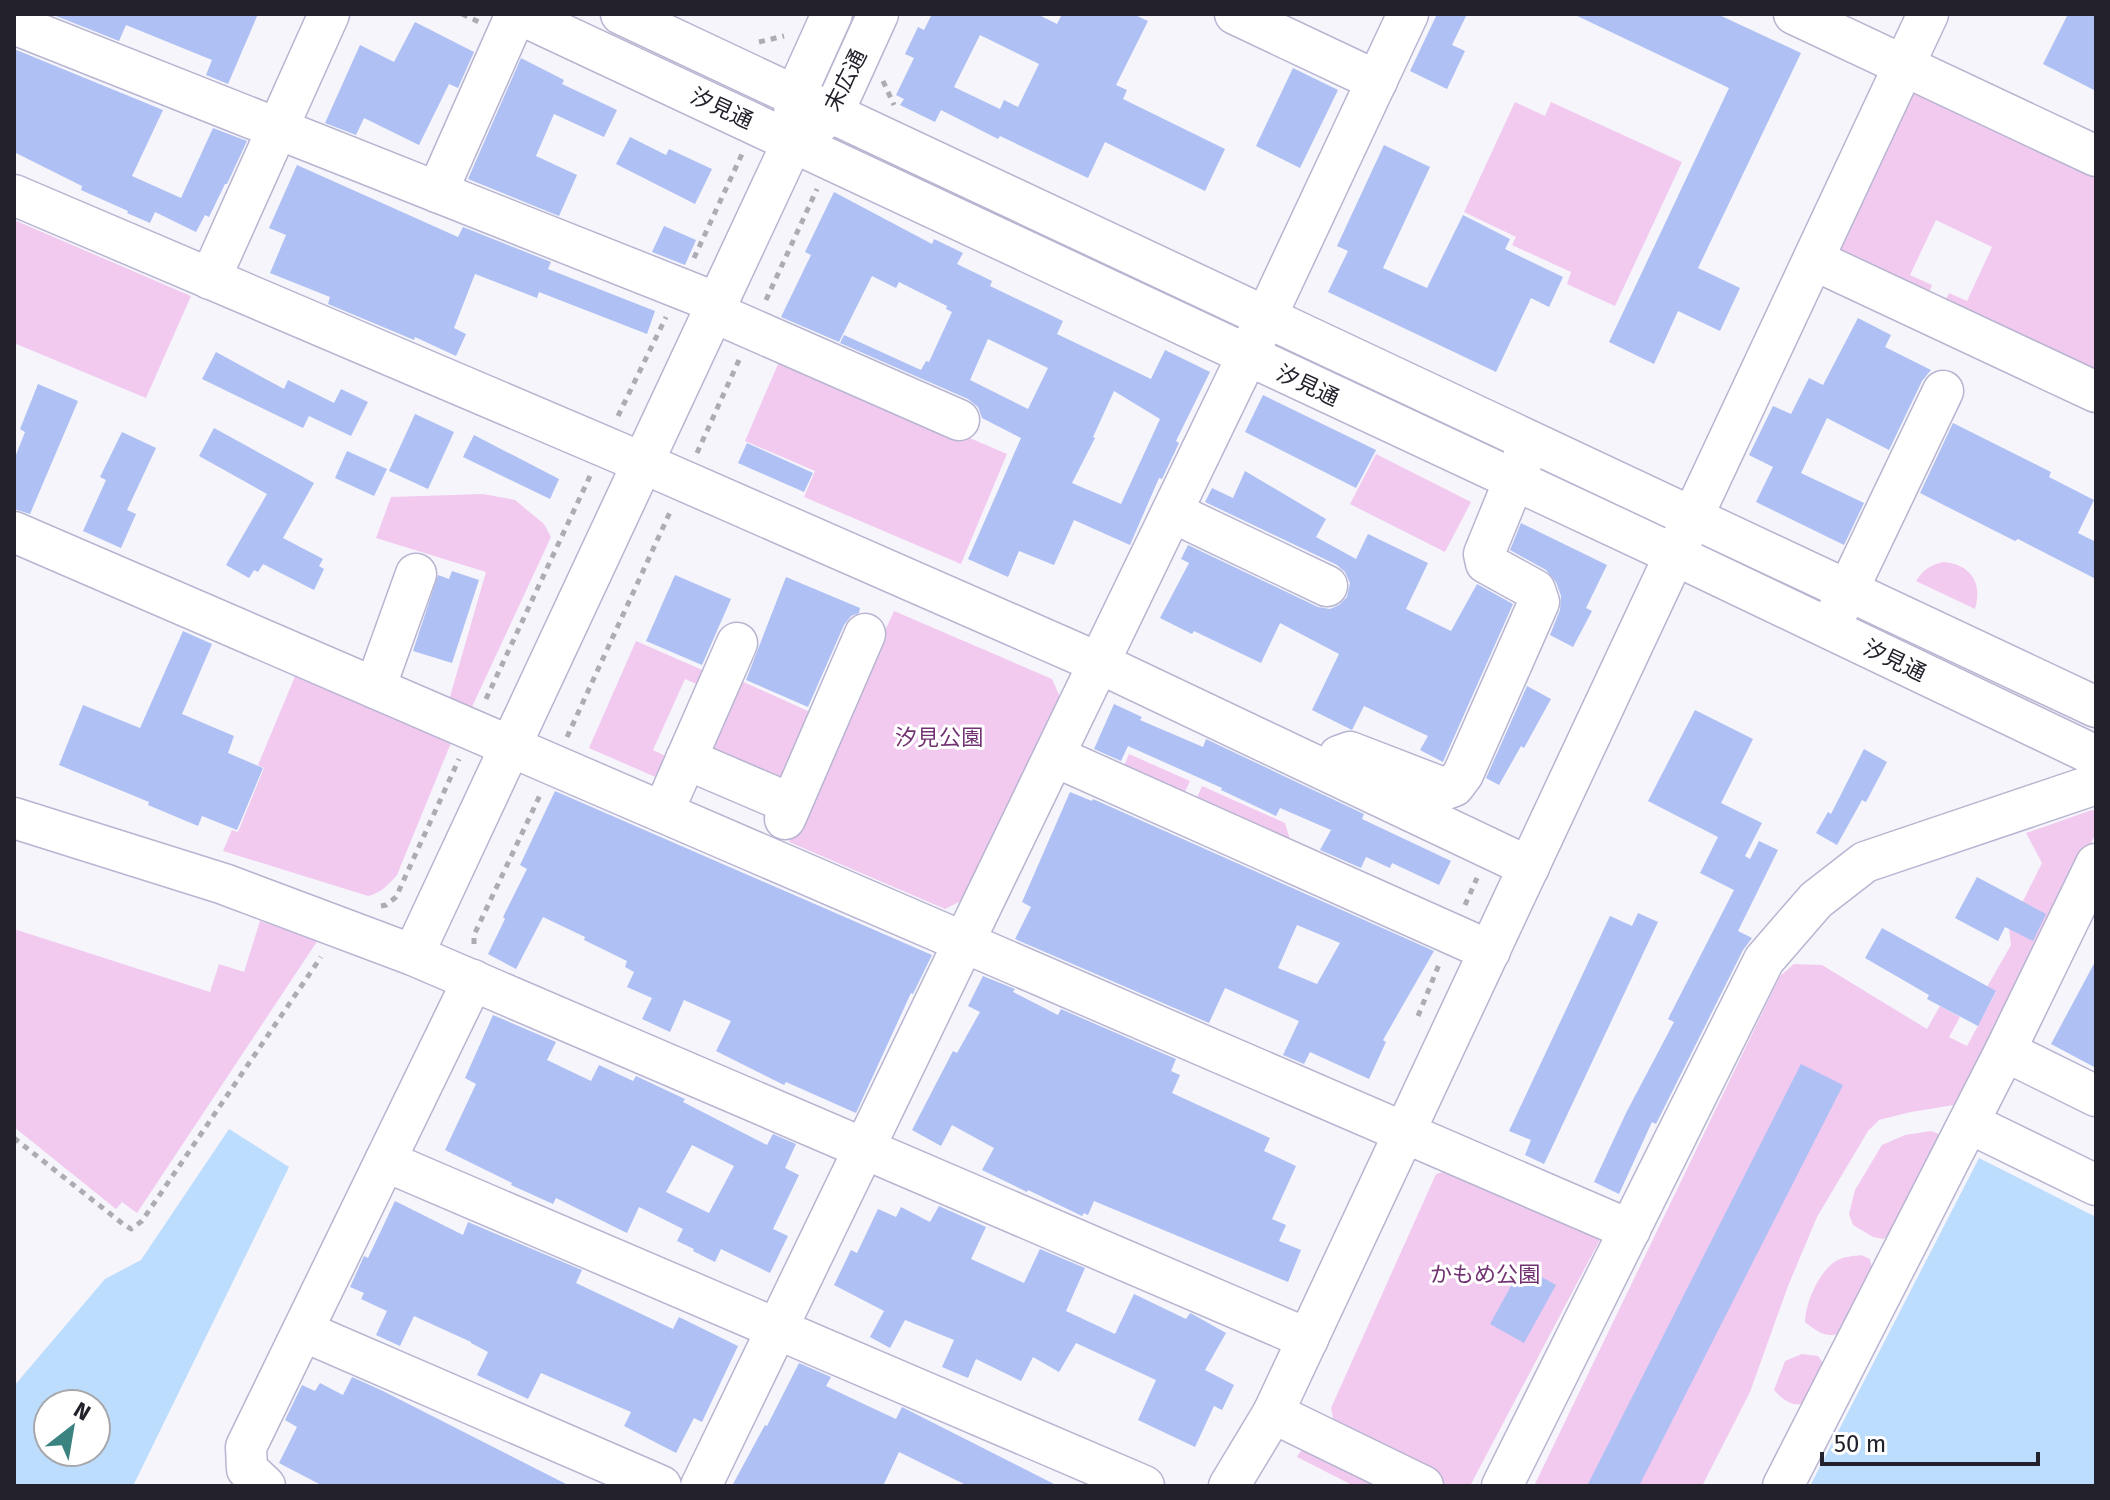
<svg xmlns="http://www.w3.org/2000/svg" width="2110" height="1500" font-family="'Fira Sans','Noto Sans JP',sans-serif">
  <rect width="100%" height="100%" fill="#f6f5fb"/>
  <g fill="#f2caf0">
    <polygon points="1915,90 2096,174 2096,373 1945,302 1949,293 1967,301 1992,247 1936,220 1910,275 1932,285 1928,296 1839,254"/>
    <polygon points="1515,102 1545,116 1551,102 1682,162 1615,306 1567,284 1571,272 1512,245 1516,237 1464,212"/>
    <polygon points="895,160 1184,296 1179,306 890,170"/>
    <polygon points="14,220 191,296 146,398 14,343"/>
    <polygon points="781,357 1007,454 961,564 804,497 815,471 745,441"/>
    <polygon points="1376,454 1471,502 1445,552 1350,504"/>
    <polygon points="483,494 515,500 544,524 551,537 471,709 449,700 486,572 376,538 391,497"/>
    <path d="M1943,562c27,2 40,20 32,47l-59,-28c7,-11 14,-16 27,-19z"/>
    <polygon points="894,611 1052,679 1060,697 963,900 945,909 789,842"/>
    <polygon points="636,641 707,672 701,686 685,679 653,750 670,758 660,779 589,748"/>
    <path d="M296,674l157,64 -56,137c-9,10 -16,18 -29,21l-145,-45 9,-21 6,2 26,-64 -6,-3z"/>
    <polygon points="737,679 819,716 787,790 704,754"/>
    <polygon points="1129,754 1190,781 1181,800 1121,773"/>
    <polygon points="1202,786 1285,823 1293,849 1194,805"/>
    <polygon points="2092,810 2096,811 2096,833 1965,1095 1954,1105 1911,1112 1879,1120 1868,1131 1817,1217 1788,1286 1750,1392 1702,1486 1534,1486 1780,976 1794,964 1822,965 1927,1029 1940,1006 1960,1017 1949,1037 1967,1046 1996,992 1987,987 2011,945 2009,929 2042,863 2026,833"/>
    <polygon points="260,921 318,940 137,1213 122,1202 116,1209 14,1127 14,929 210,992 219,964 244,972"/>
    <polygon points="1931,1131 1939,1134 1940,1141 1891,1234 1883,1239 1873,1237 1853,1225 1849,1214 1855,1190 1882,1145 1905,1135"/>
    <polygon points="1463,1167 1604,1232 1470,1486 1447,1486 1335,1427 1331,1408 1436,1174"/>
    <path d="M1861,1255l9,4 2,10 -34,65c-13,4 -23,-4 -33,-12 0,-18 14,-51 31,-61 6,-4 17,-5 25,-6z"/>
    <path d="M1802,1354l16,2 8,11 -20,35c-13,7 -24,-3 -32,-12l11,-29z"/>
    <polygon points="1311,1446 1397,1486 1354,1486 1297,1457 1300,1452"/>
  </g>
  <g fill="#bdddfe" fill-rule="evenodd">
    <path d="M229,1129l60,38 -156,319h-119v-100l91,-107 36,-19zM48,1404h48v48h-48z"/>
    <polygon points="1979,1158 2096,1217 2096,1486 1810,1486"/>
  </g>
  <g fill="#aec0f4" fill-rule="evenodd">
    <polygon points="51,14 258,14 228,84 206,75 212,60 126,25 119,41"/>
    <path d="M932,14h105l20,10 5,-10h71l15,7 -32,64 11,5 -4,9 102,50 -20,42 -100,-49 -17,36 -88,-42 -2,3 -57,-29 -6,12 -35,-17 4,-6 -8,-4 18,-37 -9,-4 13,-27 6,3zM980,35l59,29 -21,43 -14,-7 -4,9 -46,-22z"/>
    <polygon points="1437,14 1467,14 1452,45 1465,51 1447,89 1410,71"/>
    <polygon points="1573,14 1717,14 1801,53 1698,268 1740,288 1720,331 1678,311 1654,364 1609,342 1729,88"/>
    <polygon points="2068,14 2096,14 2096,91 2043,64"/>
    <polygon points="415,22 474,52 458,88 449,84 419,145 364,118 356,135 325,123 360,45 394,62"/>
    <polygon points="14,49 163,110 132,176 181,198 213,128 247,141 227,184 225,184 209,217 205,215 196,232 155,212 150,223 127,213 128,211 81,190 82,186 14,152"/>
    <polygon points="521,58 564,80 562,84 617,110 604,137 554,114 536,156 577,175 559,216 468,179"/>
    <polygon points="1293,68 1338,90 1300,168 1256,146"/>
    <polygon points="630,137 666,155 669,149 712,169 695,204 616,164"/>
    <polygon points="1384,145 1430,167 1383,268 1427,288 1463,215 1510,239 1505,249 1563,277 1549,307 1531,298 1496,372 1328,292 1348,251 1337,246"/>
    <polygon points="297,165 458,237 463,227 551,262 548,269 655,311 647,334 539,292 537,298 475,274 454,328 466,334 456,356 415,337 414,340 328,304 330,297 270,273 286,235 269,228"/>
    <path d="M834,192l98,52 2,-5 29,14 -6,11 35,17 -2,5 73,35 -6,13 94,45 14,-29 45,22 -34,69 3,2 -17,36 -3,-1 -29,67 -56,-25 -20,45 -35,-14 -11,26 -40,-18 53,-121 -39,-20 -4,-11 -10,-8 -128,-56 4,-8 77,35 5,-9 3,1 23,-50 -6,-3 1,-3 -48,-24 -3,6 -24,-12 -33,66 -58,-25 30,-62 -6,-3zM988,339l60,29 -20,41 -58,-29zM1114,391l46,28 -39,85 -49,-21 23,-45 -2,-1z"/>
    <polygon points="664,226 696,240 685,265 652,252"/>
    <polygon points="1858,318 1891,335 1885,347 1931,370 1922,381 1889,450 1827,418 1801,473 1864,503 1844,545 1756,502 1773,467 1749,455 1773,406 1791,414 1809,378 1823,385"/>
    <polygon points="216,352 284,389 288,380 334,403 341,389 368,402 351,436 309,416 303,428 202,379"/>
    <polygon points="38,384 78,401 30,514 14,509 14,460 25,432 20,429"/>
    <polygon points="1263,395 1376,450 1356,488 1245,432"/>
    <polygon points="415,414 454,432 428,489 389,471"/>
    <polygon points="1953,423 2051,472 2049,477 2094,500 2078,533 2096,542 2096,579 2018,539 2015,541 1920,493"/>
    <polygon points="214,428 314,483 283,538 323,559 319,566 324,569 314,590 263,564 258,572 254,570 249,578 226,565 267,494 199,456"/>
    <polygon points="122,432 156,448 127,510 136,514 121,548 83,531 106,480 100,477"/>
    <polygon points="474,435 559,479 550,499 463,457"/>
    <polygon points="747,443 813,473 804,492 738,463"/>
    <polygon points="347,451 387,469 374,496 335,478"/>
    <polygon points="1245,471 1326,519 1316,537 1356,559 1368,534 1428,563 1406,609 1451,631 1477,584 1513,604 1443,762 1420,750 1428,736 1364,706 1352,730 1312,710 1339,654 1280,623 1261,663 1194,631 1192,634 1160,618 1189,563 1181,559 1188,545 1318,607 1330,609 1339,605 1347,597 1350,583 1345,572 1337,565 1205,502 1212,488 1233,498"/>
    <polygon points="1521,523 1607,565 1586,608 1592,611 1573,647 1550,635 1560,610 1561,596 1556,582 1546,570 1510,550"/>
    <polygon points="452,571 479,580 452,663 413,651 438,575 449,579"/>
    <polygon points="675,575 731,599 702,665 646,641"/>
    <polygon points="786,577 860,608 859,613 851,616 844,625 808,707 746,680"/>
    <polygon points="183,631 212,644 182,714 234,736 228,753 263,768 237,830 202,816 198,826 148,805 149,802 59,765 83,705 140,728"/>
    <polygon points="1527,686 1551,699 1524,748 1521,746 1499,785 1486,778"/>
    <polygon points="1114,704 1142,717 1140,720 1203,747 1206,739 1364,814 1362,819 1451,861 1439,885 1392,863 1390,868 1366,857 1361,868 1320,850 1331,830 1280,808 1276,816 1221,790 1222,788 1128,746 1121,761 1094,749"/>
    <polygon points="1695,710 1753,739 1721,803 1762,823 1745,856 1750,859 1759,841 1778,850 1738,931 1752,938 1743,950 1656,1124 1652,1122 1619,1194 1594,1182 1626,1113 1674,1022 1668,1019 1734,890 1700,873 1718,837 1648,801"/>
    <polygon points="1864,749 1887,762 1866,802 1862,800 1837,845 1816,833 1828,812 1831,814"/>
    <polygon points="555,791 932,955 913,994 911,993 856,1113 786,1082 784,1085 716,1051 731,1021 684,1000 670,1032 642,1019 652,998 627,987 634,972 625,967 627,961 584,940 585,937 543,917 516,969 488,954 505,919 503,917 527,869 520,865"/>
    <path d="M1070,792l22,9 1,-2 341,152 -51,89 3,2 -17,37 -59,-27 -6,12 -21,-9 16,-34 -74,-33 -16,35 -194,-84 16,-32 -9,-5zM1297,925l43,18 -23,41 -39,-16z"/>
    <polygon points="1977,877 2046,914 2033,941 2005,927 1998,941 1955,918"/>
    <polygon points="1638,913 1658,922 1544,1164 1525,1155 1531,1140 1509,1131 1610,916 1632,926"/>
    <polygon points="1882,928 1996,991 1978,1026 1927,999 1929,995 1865,958"/>
    <polygon points="2096,960 2096,1068 2051,1044"/>
    <polygon points="983,976 1015,989 1013,992 1058,1015 1061,1009 1176,1059 1171,1071 1180,1075 1172,1093 1270,1138 1264,1151 1296,1166 1272,1219 1286,1225 1279,1241 1301,1250 1288,1282 1094,1201 1088,1215 1084,1213 1082,1216 1028,1190 1027,1192 982,1170 994,1148 952,1125 941,1146 912,1130 953,1051 957,1053 980,1012 968,1006"/>
    <path d="M493,1015l63,27 -9,18 44,21 8,-16 34,16 3,-5 49,23 -2,3 84,43 6,-11 23,10 -11,24 14,7 -26,54 15,7 -18,37 -49,-24 -6,13 -22,-11 1,-2 -17,-8 6,-12 -44,-22 -12,26 -71,-35 -3,6 -42,-19 1,-2 -67,-33 31,-66 -11,-6zM692,1145l42,21 -25,47 -43,-21z"/>
    <polygon points="1801,1064 1843,1085 1639,1486 1587,1486"/>
    <polygon points="395,1201 463,1235 468,1222 582,1270 576,1283 673,1329 679,1317 738,1346 702,1422 694,1418 676,1453 624,1426 631,1412 541,1373 528,1399 477,1375 488,1352 471,1343 471,1342 414,1316 400,1346 376,1335 387,1311 361,1299 364,1293 350,1287 364,1256 368,1258"/>
    <polygon points="939,1206 986,1227 971,1259 1024,1283 1040,1249 1085,1268 1066,1311 1115,1334 1134,1294 1186,1319 1190,1313 1194,1315 1226,1333 1205,1370 1234,1385 1222,1410 1214,1406 1195,1447 1138,1420 1156,1380 1076,1343 1059,1372 1033,1357 1021,1381 976,1359 968,1378 942,1367 954,1340 905,1320 890,1348 870,1337 884,1311 834,1285 851,1250 857,1253 878,1209 896,1217 901,1207 930,1222"/>
    <polygon points="1522,1266 1556,1285 1524,1343 1490,1324"/>
    <polygon points="799,1363 831,1377 826,1386 868,1406 896,1419 902,1407 1058,1486 968,1486 899,1452 883,1486 732,1486 765,1425 767,1426"/>
    <polygon points="352,1377 383,1391 570,1486 323,1486 279,1463 297,1427 285,1420 302,1385 315,1391 320,1383 343,1395"/>
  </g>
  <g fill="none" stroke-linecap="round" stroke-linejoin="round">
    <g stroke="#b7b5d1" stroke-width="43">
      <g id="minor">
        <polyline points="519,14 1675,555 2096,756"/>
        <polyline points="621,14 2096,707"/>
        <polyline points="1235,14 1377,81"/>
        <polyline points="1794,14 2096,156"/>
        <polyline points="14,24 717,303"/>
        <polyline points="813,127 833,113 878,14"/>
        <polyline points="437,192 516,14"/>
        <polyline points="14,195 643,463 1099,663 1529,867"/>
        <polyline points="1814,260 2096,392"/>
        <polyline points="210,279 329,14"/>
        <polyline points="713,312 959,420"/>
        <polyline points="1172,512 1327,586"/>
        <polyline points="14,532 1630,1230"/>
        <polyline points="1836,615 1943,391"/>
        <polyline points="375,688 416,574"/>
        <polyline points="1054,756 1490,951"/>
        <polyline points="686,759 791,804"/>
        <polyline points="1330,772 1339,756 1350,752 1446,789 1454,786 1463,774 1539,602 1535,590 1486,563 1484,554 1524,456"/>
        <polyline points="663,812 737,643"/>
        <polyline points="14,818 224,884 413,955 1308,1339"/>
        <polyline points="785,819 865,634"/>
        <polyline points="413,955 793,141 795,96 832,14"/>
        <polyline points="2005,1051 2096,1096"/>
        <polyline points="1969,1123 2096,1185"/>
        <polyline points="385,1161 1144,1486"/>
        <polyline points="303,1331 661,1486"/>
        <polyline points="1273,1413 1423,1486"/>
        <polyline points="265,1486 247,1469 246,1447 473,980"/>
        <polyline points="701,1486 1266,317 1408,14"/>
        <polyline points="1229,1486 1273,1413 1928,14"/>
        <polyline points="1502,1486 1764,960 1816,900 1865,862 2096,784"/>
        <polyline points="1783,1486 2005,1051 2096,864"/>
      </g>
    </g>
    <g stroke="#adacb4" stroke-width="5" stroke-dasharray="6 6" stroke-linecap="butt">
      <polyline points="462,14 479,22"/>
      <polyline points="759,42 784,36"/>
      <polyline points="883,81 894,105"/>
      <polyline points="694,258 742,154"/>
      <polyline points="766,300 817,189"/>
      <polyline points="618,416 666,317"/>
      <polyline points="697,453 739,360"/>
      <polyline points="486,699 590,476"/>
      <polyline points="567,737 671,510"/>
      <polyline points="1465,905 1477,878"/>
      <polyline points="381,906 386,905 396,897 459,759"/>
      <polyline points="474,944 474,935 541,793"/>
      <polyline points="1418,1016 1440,962"/>
      <polyline points="14,1138 123,1224 131,1229 142,1221 321,957"/>
    </g>
    <use href="#minor" stroke="#fff" stroke-width="40"/>
  </g>
  <g text-anchor="middle" stroke-width="6" stroke-linejoin="round" paint-order="stroke">
    <g font-size="22" fill="#23222c" stroke="#fff">
      <text transform="translate(845 80) rotate(-63)" y="8">末広通</text>
      <text transform="translate(722 108) rotate(25)" y="8">汐見通</text>
      <text transform="translate(1308 385) rotate(25)" y="8">汐見通</text>
      <text transform="translate(1895 660) rotate(26)" y="8">汐見通</text>
    </g>
    <g font-size="22" fill="#723272" stroke="#fff">
      <text x="939" y="745">汐見公園</text>
      <text x="1485" y="1282">かもめ公園</text>
    </g>
  </g>
  <rect width="2110" height="1500" fill="none" stroke="#23222c" stroke-width="32"/>
  <g transform="translate(72 1428) rotate(31)"><circle r="38" fill="#ffffff" stroke="#a7a7ab" stroke-width="2"/>
  <path d="M0-6L14 30L0 20L-14 30Z" fill="#3b8380"/>
  <text y="-12" font-size="22" font-weight="bold" text-anchor="middle" fill="#23222c">N</text>
  </g>
  <path d="M1822 1452v12h216v-12" fill="none" stroke="#23222c" stroke-width="4"/>
  <text x="1834" y="1452" font-size="24" fill="#23222c" stroke="#ffffff" stroke-width="6" paint-order="stroke">50 m</text>
</svg>
